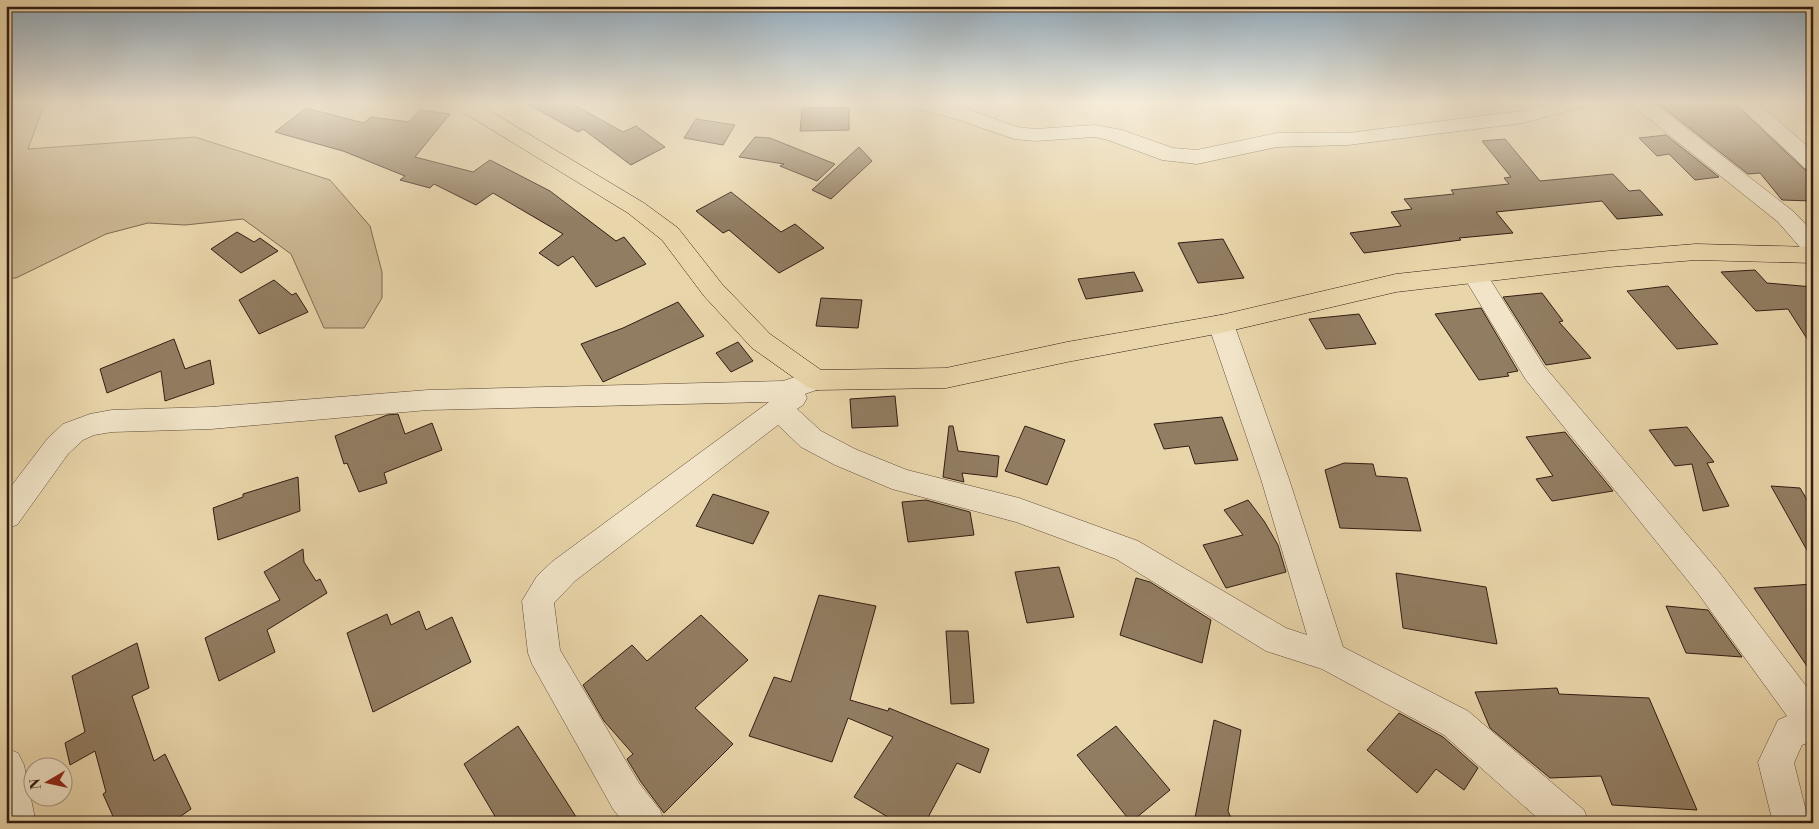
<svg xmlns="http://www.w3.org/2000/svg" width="1819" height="829" font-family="'Libre Bodoni',serif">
  <rect width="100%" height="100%" fill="#e9d5aa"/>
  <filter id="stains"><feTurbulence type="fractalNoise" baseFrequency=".004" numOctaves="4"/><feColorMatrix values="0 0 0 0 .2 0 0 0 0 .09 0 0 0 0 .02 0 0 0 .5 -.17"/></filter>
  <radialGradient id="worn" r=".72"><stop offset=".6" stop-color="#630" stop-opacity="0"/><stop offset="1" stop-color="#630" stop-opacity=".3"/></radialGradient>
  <polygon fill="#cab690" stroke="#7e6a52" points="6,102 51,102 42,110 28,149 195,137 330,180 370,226 382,272 382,298 364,328 324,328 291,254 243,219 185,225 148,223 106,234 16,278 6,278"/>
  <g fill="#917d62" stroke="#311d13">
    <polygon points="524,102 569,102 623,132 636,126 665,147 631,165 583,129 578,132"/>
    <polygon points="1656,102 1733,102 1804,169 1813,172 1813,201 1782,200 1760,173 1748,174"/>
    <polygon points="306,108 364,123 371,117 409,122 420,110 450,114 415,157 473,172 490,160 550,191 616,241 624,237 646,264 596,287 573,256 558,266 539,253 563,234 493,193 476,205 434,184 430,188 400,180 405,176 343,151 275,132"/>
    <polygon points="802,108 849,108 849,130 800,131"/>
    <polygon points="696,119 735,125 723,145 684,138"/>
    <polygon points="1666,135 1719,177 1695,180 1669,154 1657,156 1639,138"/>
    <polygon points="755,137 770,138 835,164 817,181 780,166 784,164 739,157"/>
    <polygon points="1505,139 1540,181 1613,174 1629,191 1640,190 1663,215 1617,219 1602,201 1496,212 1513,233 1459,238 1461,240 1364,253 1350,233 1401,226 1391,212 1412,209 1404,199 1454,194 1451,190 1509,184 1504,178 1511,177 1482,141"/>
    <polygon points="859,147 872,161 831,199 812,190"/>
    <polygon points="731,192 781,232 795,224 824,248 779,273 729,230 723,233 696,211"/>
    <polygon points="237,232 254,242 260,238 278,251 241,273 211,249"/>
    <polygon points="1223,239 1244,278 1198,283 1178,243"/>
    <polygon points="1755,270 1767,283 1813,287 1813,348 1788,309 1756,311 1721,272"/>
    <polygon points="1134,272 1143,291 1086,299 1078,279"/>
    <polygon points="274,280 292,295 296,293 308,312 259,334 239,300"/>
    <polygon points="1668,286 1695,318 1718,344 1677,349 1627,291"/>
    <polygon points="1542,293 1563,321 1559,322 1591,358 1546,365 1503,297"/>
    <polygon points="821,298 862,300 858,328 816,326"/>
    <polygon points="678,302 704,336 603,382 581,344 623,328"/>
    <polygon points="1481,308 1518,371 1507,373 1509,376 1479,380 1435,314"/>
    <polygon points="1359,314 1376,344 1326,349 1309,319"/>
    <polygon points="174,339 185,369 210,360 214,384 165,401 161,371 107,393 100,369"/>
    <polygon points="738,342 753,361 731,372 716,353"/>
    <polygon points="895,396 898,426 852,428 850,399"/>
    <polygon points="398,414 405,434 432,423 442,450 384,473 387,483 359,492 347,463 344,464 335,436 387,415"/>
    <polygon points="1222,417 1238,460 1195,464 1189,446 1164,449 1154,424"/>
    <polygon points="949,426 953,426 958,451 999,456 997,477 962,473 964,482 943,477"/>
    <polygon points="1025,426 1065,440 1047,485 1005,471"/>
    <polygon points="1687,427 1714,462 1707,463 1729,506 1703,511 1692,464 1675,466 1649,430"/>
    <polygon points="1565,432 1613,491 1552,501 1536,479 1553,476 1526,437"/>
    <polygon points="1344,463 1373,464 1376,476 1407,478 1421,531 1340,528 1325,470"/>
    <polygon points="298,477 300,511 218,540 213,508 243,497 243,494"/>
    <polygon points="1771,486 1800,488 1813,510 1813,561"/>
    <polygon points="713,494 769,512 753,544 696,526"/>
    <polygon points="926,500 970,512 974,535 908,542 902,502"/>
    <polygon points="1248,500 1264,521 1278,545 1286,572 1226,588 1203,545 1243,535 1224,510"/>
    <polygon points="303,549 304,562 316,581 320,579 327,593 267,630 275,652 219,681 205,638 280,600 264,572"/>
    <polygon points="1059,567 1074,617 1027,623 1015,572"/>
    <polygon points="1396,573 1486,587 1497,644 1403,628"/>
    <polygon points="1136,578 1150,582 1211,620 1202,663 1120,635"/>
    <polygon points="1813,584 1813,675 1754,588"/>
    <polygon points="819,595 876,606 850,700 888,711 889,708 989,749 980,773 957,763 925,823 898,823 854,797 893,737 848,718 832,762 749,736 774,677 791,682"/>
    <polygon points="1666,606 1708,610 1742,657 1686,653"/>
    <polygon points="419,611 426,630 452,617 471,662 373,712 347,633 387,614 391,625"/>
    <polygon points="701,615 748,660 695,708 733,744 664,813 641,782 627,759 633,754 604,721 583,685 632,645 647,661"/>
    <polygon points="946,631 968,631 974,703 951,704"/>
    <polygon points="137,643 149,688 132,696 154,761 165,754 191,809 171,823 116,823 103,794 106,792 95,751 70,765 65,743 85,732 72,676"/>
    <polygon points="1557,688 1559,694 1649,698 1697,810 1612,805 1601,776 1550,778 1490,728 1475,692"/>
    <polygon points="1399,713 1443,737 1478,768 1464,790 1436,769 1417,793 1367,750"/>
    <polygon points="1214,720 1241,730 1228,811 1233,823 1194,823"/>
    <polygon points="518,726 580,823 499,823 464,764"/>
    <polygon points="1116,726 1170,790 1131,822 1077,755"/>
  </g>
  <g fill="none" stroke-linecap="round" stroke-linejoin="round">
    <g stroke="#5f4b39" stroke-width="1">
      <g id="minor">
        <polygon points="903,102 939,102 970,110 1017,127 1035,129 1095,125 1122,130 1173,148 1197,150 1277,133 1348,133 1522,111 1555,102 1589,102 1586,106 1523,123 1348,145 1277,147 1197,164 1162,160 1108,140 1095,137 1035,141 1014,139 956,119 906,106"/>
        <polygon points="1630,102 1653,102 1794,212 1813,232 1813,255 1805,253 1778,222 1633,106"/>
        <polygon points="1735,102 1757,102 1813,151 1813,170 1805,168"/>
        <polygon points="1797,102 1813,102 1813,109 1800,106"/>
        <polygon points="1474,266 1483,268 1544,366 1719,572 1813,695 1813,741 1802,745 1794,763 1809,823 1773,823 1758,762 1778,720 1787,716 1697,592 1526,380 1462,274 1465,268"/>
        <polygon points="1221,315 1230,317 1234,324 1289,479 1343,647 1468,711 1584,810 1589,823 1543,823 1444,735 1322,669 1266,651 1116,559 1016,522 892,489 835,465 801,447 778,425 575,581 554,603 560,650 639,783 660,810 665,823 624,823 613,809 532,664 528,653 522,601 537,576 553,561 769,402 428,410 211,429 112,432 94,435 83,440 68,454 17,525 6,528 6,493 48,438 63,424 90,414 112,410 211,407 428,390 783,381 816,370 825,373 829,380 825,387 805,394 807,398 803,405 797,409 821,431 855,449 907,470 1019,498 1138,541 1286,628 1307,635 1261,479 1208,324 1212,317"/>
        <polygon points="6,748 18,753 24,765 36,823 6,823"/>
      </g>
    </g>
    <g stroke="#311d13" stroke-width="1">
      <polygon id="major" points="450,102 475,102 644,203 678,228 722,284 770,334 821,370 946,368 1067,342 1221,315 1396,274 1609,251 1696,244 1813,247 1813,263 1696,260 1609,267 1396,292 1221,333 1067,362 946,388 816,390 807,387 752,348 704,296 662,240 628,213 453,106"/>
    </g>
    <use href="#minor" fill="#f1e4c8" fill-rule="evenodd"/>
    <use href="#major" fill="#e9d5aa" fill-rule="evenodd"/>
  </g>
  <linearGradient id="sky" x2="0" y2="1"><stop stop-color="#8fa8bb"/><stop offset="0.47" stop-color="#f5ecd9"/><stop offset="1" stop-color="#f5ecd9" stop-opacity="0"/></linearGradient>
  <rect width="1819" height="218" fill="url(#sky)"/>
  <rect width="1819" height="829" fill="none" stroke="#e9d5aa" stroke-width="25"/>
  <rect x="8" y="8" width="1804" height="814" fill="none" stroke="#311d13" stroke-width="2.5"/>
  <rect x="12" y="12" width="1794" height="804" fill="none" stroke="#311d13"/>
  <g transform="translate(48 782) rotate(261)"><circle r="24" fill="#f1e4c8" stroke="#a49480"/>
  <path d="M0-4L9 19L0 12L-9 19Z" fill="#8f2418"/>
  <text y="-8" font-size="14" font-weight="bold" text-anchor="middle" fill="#311d13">N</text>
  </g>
  <rect width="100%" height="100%" filter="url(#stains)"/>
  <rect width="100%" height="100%" fill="url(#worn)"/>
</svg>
